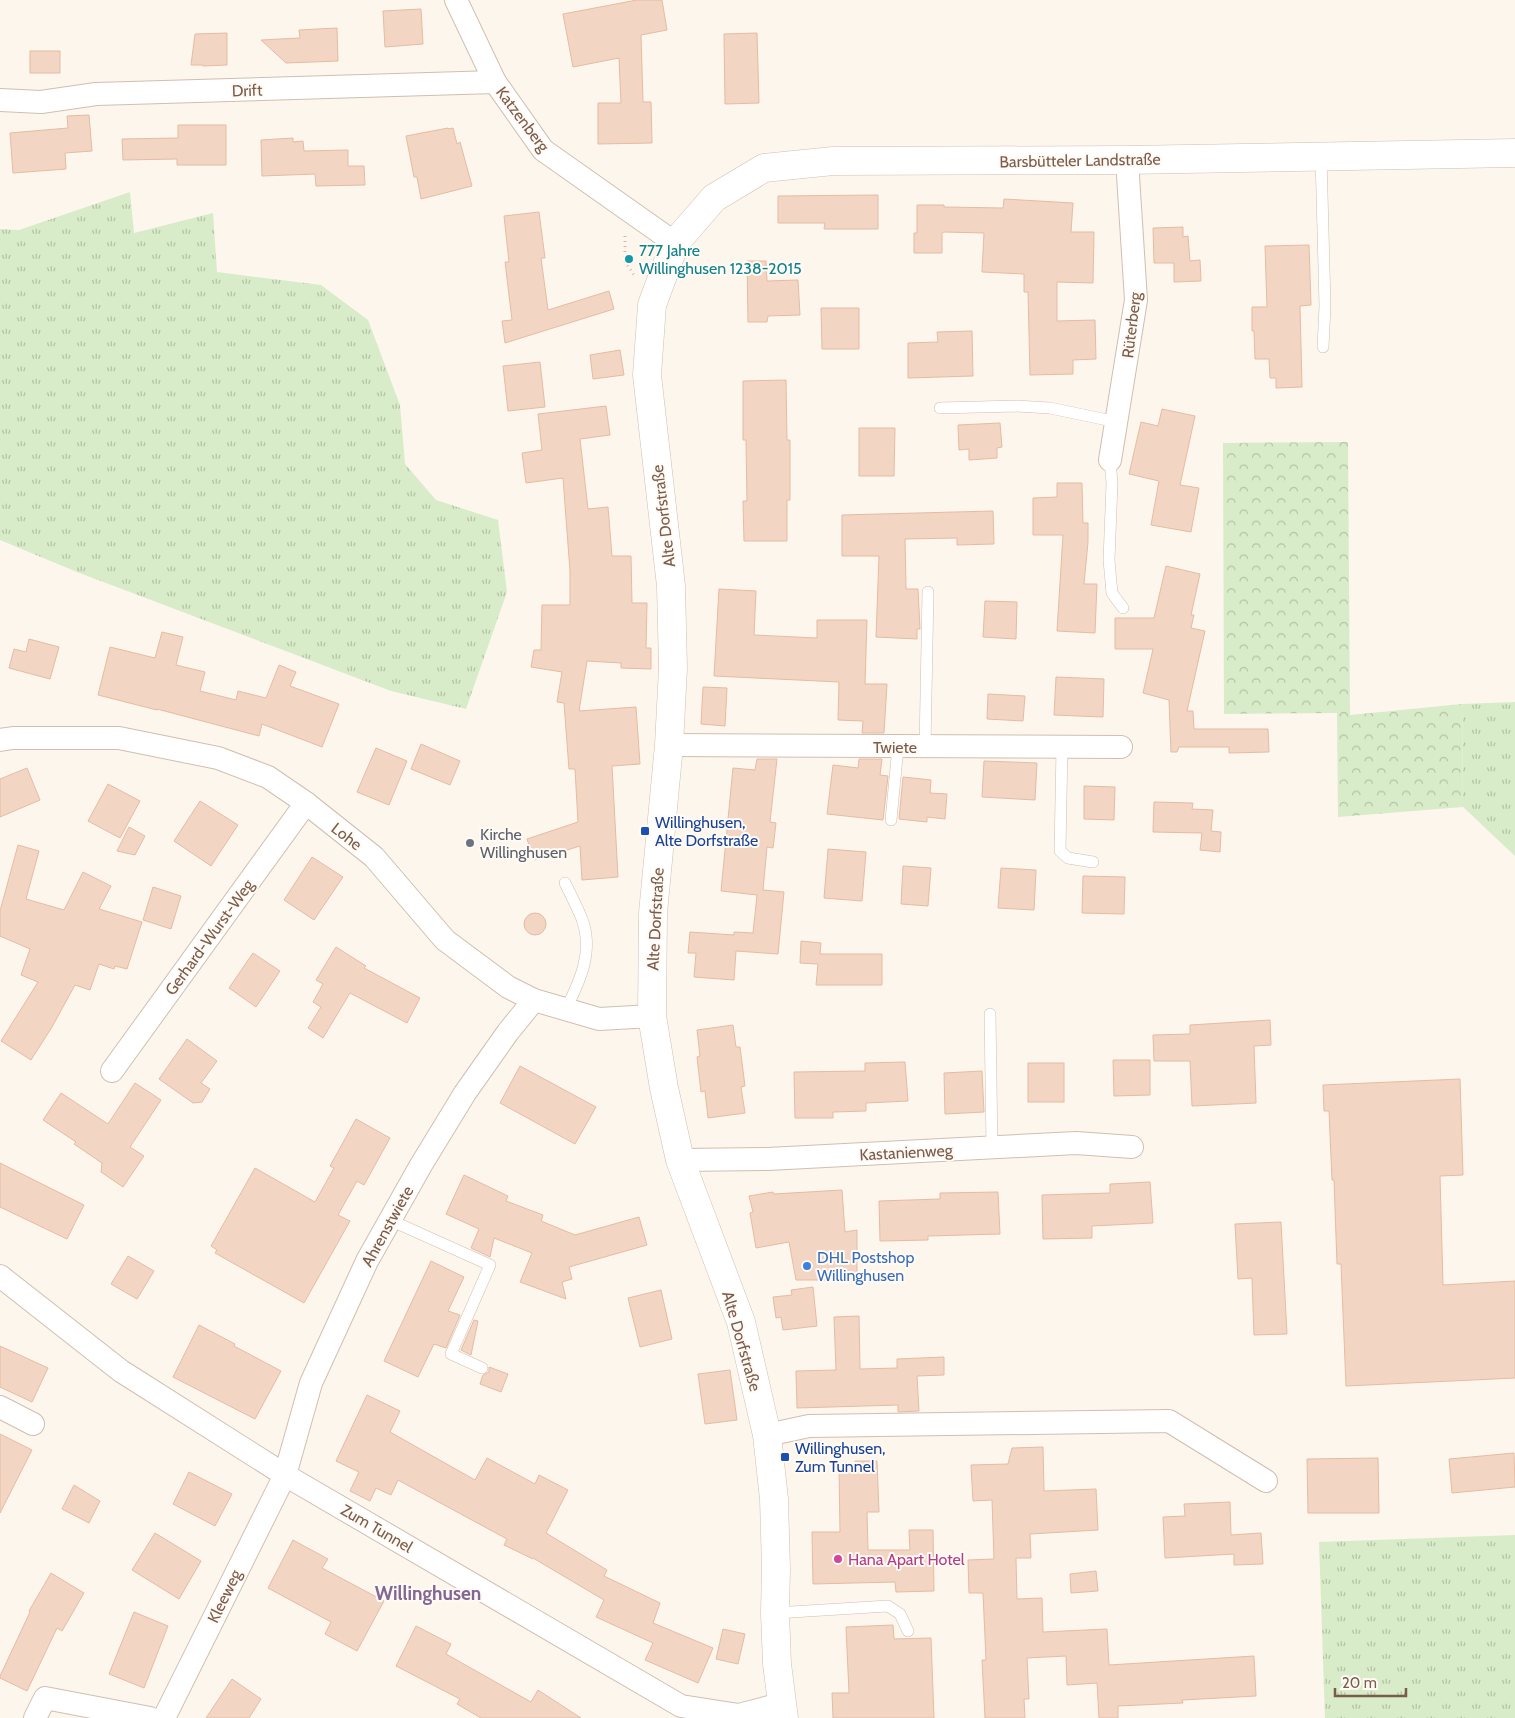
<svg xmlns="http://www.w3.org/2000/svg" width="1515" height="1718" font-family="Cabin,sans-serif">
  <defs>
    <pattern id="grass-tufts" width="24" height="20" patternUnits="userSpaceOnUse" patternTransform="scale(1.25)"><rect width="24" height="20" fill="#d8ecc9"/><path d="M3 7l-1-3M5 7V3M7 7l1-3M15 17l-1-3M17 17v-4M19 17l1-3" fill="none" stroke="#b4c2a5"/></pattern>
    <pattern id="forest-crowns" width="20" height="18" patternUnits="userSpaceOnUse" patternTransform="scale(1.25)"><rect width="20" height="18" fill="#d8ecc9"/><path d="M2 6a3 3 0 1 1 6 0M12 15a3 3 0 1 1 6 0" fill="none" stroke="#b4c2a5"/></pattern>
  </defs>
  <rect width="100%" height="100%" fill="#fdf6ec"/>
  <g fill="url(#grass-tufts)">
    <polygon points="130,192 134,233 213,213 217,272 321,285 368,320 400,405 405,464 436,500 498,520 507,592 466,709 391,691 77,572 0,540 0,229 19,230"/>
    <polygon points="1515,702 1515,856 1463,807 1462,704"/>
    <polygon points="1515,1535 1515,1718 1325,1718 1319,1542"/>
  </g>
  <polygon fill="url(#forest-crowns)" points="1348,442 1350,715 1462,704 1463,807 1338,817 1337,713 1224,714 1223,443"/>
  <g fill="#f3d5c3" stroke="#e6bba3">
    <polygon points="637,0 662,0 667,30 641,35 643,102 651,102 652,143 598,144 598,103 621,103 619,58 573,67 563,14"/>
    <polygon points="421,9 423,44 385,47 383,11"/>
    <polygon points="337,28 338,61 286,63 261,40 300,38 299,30"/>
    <polygon points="227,33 227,65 203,66 203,65 191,65 195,34"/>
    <polygon points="757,33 759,103 725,104 724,34"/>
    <rect x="30" y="51" width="30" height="22"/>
    <polygon points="89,115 92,151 65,153 66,169 13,173 10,133 68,128 67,116"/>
    <polygon points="178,125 226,125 226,165 177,165 177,159 123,160 122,139 178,138"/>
    <polygon points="448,128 448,129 453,128 457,144 460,142 472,186 421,199 417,177 414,177 406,136"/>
    <polygon points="293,138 293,142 303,141 304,151 348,150 348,166 364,166 365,185 316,186 315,174 262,176 261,140"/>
    <polygon points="878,195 878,229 824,229 825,223 778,223 778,196"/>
    <polygon points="1004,199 1073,203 1071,232 1094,232 1093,283 1057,282 1057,321 1095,320 1096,359 1073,360 1073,374 1030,375 1028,292 1024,292 1024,274 982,272 984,233 944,232 942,233 942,253 914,253 914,233 917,233 917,205 944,205 944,207 1003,208"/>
    <polygon points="539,212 545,258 541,258 548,310 609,291 614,309 505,343 502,321 512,320 505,262 509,262 504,216"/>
    <polygon points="1183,227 1183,237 1188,236 1190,261 1200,260 1201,281 1174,282 1174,263 1154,263 1153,228"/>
    <polygon points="1309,245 1311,305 1300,306 1302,387 1276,388 1276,378 1270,378 1269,359 1255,359 1254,331 1252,331 1252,307 1267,307 1265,246"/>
    <polygon points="747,261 766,261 767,281 798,280 800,315 768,316 767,322 748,322"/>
    <polygon points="821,308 859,308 859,349 822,349"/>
    <polygon points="972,331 973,376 908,378 908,343 938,342 937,332"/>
    <polygon points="620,350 624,375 593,379 590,355"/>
    <polygon points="540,362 545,407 508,411 503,366"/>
    <polygon points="786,380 787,440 790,440 790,500 787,500 787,541 744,541 743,501 747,501 746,440 743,440 743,381"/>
    <polygon points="606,406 610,435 580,439 588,509 608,507 612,556 631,556 632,603 647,603 646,648 651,648 651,669 621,668 621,663 587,661 579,711 636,707 640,764 612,766 618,877 582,880 580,846 534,860 527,839 578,822 575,769 569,769 564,703 557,702 562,672 531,667 534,650 541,650 542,605 570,605 570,571 563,478 526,483 522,453 542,450 538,414"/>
    <polygon points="1162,409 1195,416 1180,485 1199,488 1191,532 1151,525 1159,481 1129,474 1141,422 1158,426"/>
    <polygon points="1000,423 1002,447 997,448 997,458 969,460 969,449 959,450 958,425"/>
    <polygon points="859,428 895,428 894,476 859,476"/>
    <polygon points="1057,483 1082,483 1083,523 1088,523 1088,542 1084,584 1097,584 1095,633 1057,631 1063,535 1033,535 1033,498 1057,497"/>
    <polygon points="993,511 994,544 957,545 957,538 905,539 906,589 918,589 920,629 917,629 917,639 876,637 879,556 842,556 842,515"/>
    <polygon points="1166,566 1200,574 1191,615 1194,615 1191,628 1205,631 1187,711 1193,711 1194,729 1268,729 1269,752 1229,753 1229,747 1179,747 1177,752 1171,752 1169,700 1143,693 1153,649 1115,649 1115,618 1154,618"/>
    <polygon points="719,589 756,591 754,635 817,638 817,620 867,620 865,684 887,684 884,733 862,733 863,721 838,720 839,682 714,676"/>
    <polygon points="985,601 1017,602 1016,639 983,637"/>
    <polygon points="162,632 183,637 176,665 205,672 200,691 236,700 238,691 266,698 279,665 296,672 290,686 339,704 322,747 262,724 259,736 157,709 157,710 98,695 110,647 155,658"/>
    <polygon points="29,639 59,647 50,679 9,668 14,649 26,652"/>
    <polygon points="1056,677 1104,679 1103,717 1054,715"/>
    <polygon points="703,687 727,688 725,726 701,724"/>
    <polygon points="988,694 1025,696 1023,721 987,719"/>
    <polygon points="421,744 460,761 450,785 411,769"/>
    <polygon points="376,748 407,761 389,805 357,792"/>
    <polygon points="757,759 777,759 770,822 776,823 773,848 767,847 763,890 784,892 778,954 736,951 734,980 694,977 696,953 688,953 690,932 734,935 734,932 753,933 757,895 721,891 733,768 755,770"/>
    <polygon points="859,759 882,759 880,775 888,776 883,820 827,814 833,765 858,768"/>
    <polygon points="984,761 1037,763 1035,800 982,797"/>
    <polygon points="27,768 40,800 0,817 0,779"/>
    <polygon points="903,777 931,780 930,793 947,794 945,819 927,817 927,822 899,819"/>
    <polygon points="108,784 140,801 120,838 88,821"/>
    <polygon points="1084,786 1115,787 1114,820 1084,819"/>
    <polygon points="200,801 238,825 211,866 174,841"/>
    <polygon points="1154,802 1193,803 1192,809 1213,810 1211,831 1221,832 1220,852 1200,850 1202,833 1153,832"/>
    <polygon points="129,827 145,836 135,855 117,851"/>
    <polygon points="18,845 39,851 26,899 64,910 83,872 111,886 99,909 142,922 127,969 115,966 114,969 99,964 90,990 75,985 52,1027 31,1060 1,1041 38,982 21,975 30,949 0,936 0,911"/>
    <polygon points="828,849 866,852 862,901 824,898"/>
    <polygon points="312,857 343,877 314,920 284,900"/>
    <polygon points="903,866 931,868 928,906 901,904"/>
    <polygon points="1001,868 1036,870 1034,910 998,908"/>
    <polygon points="1083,876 1125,877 1124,914 1082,913"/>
    <polygon points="153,887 181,896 171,929 143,920"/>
    <circle cx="535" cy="924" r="11"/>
    <polygon points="801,941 821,943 820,954 882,954 882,985 816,985 818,964 800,963"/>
    <polygon points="336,947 366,966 364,968 420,998 407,1023 350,993 323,1038 308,1028 321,1007 313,1002 323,984 316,980"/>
    <polygon points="253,953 280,971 256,1007 229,988"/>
    <polygon points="1270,1020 1271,1045 1254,1046 1256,1103 1192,1106 1190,1061 1154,1061 1153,1035 1190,1034 1190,1025"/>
    <polygon points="733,1025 736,1047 740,1047 745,1086 741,1087 745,1113 708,1118 705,1091 701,1092 697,1057 700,1056 697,1030"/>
    <polygon points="187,1039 217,1061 201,1083 210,1089 202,1102 193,1103 159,1079"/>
    <polygon points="1113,1060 1150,1060 1150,1095 1114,1096"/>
    <polygon points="905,1062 908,1101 866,1103 866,1111 833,1112 833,1118 795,1118 794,1072 865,1071 865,1063"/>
    <rect x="1028" y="1063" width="36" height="39"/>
    <polygon points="520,1066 596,1107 575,1144 500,1103"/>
    <polygon points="982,1071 984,1112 945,1114 944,1073"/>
    <polygon points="1460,1079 1463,1175 1440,1176 1443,1285 1515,1281 1515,1378 1346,1386 1341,1264 1337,1264 1334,1180 1332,1180 1329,1111 1324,1111 1323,1085"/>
    <polygon points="135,1083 161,1100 130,1147 144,1156 123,1187 101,1172 102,1163 74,1144 76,1142 43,1120 61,1093 108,1124"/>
    <polygon points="356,1119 390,1138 364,1185 357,1181 338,1215 350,1221 304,1303 215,1253 217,1250 211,1246 255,1168 315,1202 334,1168 330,1166"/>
    <polygon points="0,1163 84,1205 67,1239 0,1207"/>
    <polygon points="464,1175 508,1196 506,1201 543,1215 541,1221 575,1235 639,1217 647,1245 569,1267 572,1279 562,1282 566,1299 520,1282 532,1253 494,1238 490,1257 471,1248 479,1229 446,1214"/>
    <polygon points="1150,1182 1153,1223 1092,1226 1092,1238 1043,1239 1042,1195 1110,1193 1110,1184"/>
    <polygon points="842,1190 845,1232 857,1230 857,1280 796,1280 789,1242 756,1248 750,1213 753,1212 749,1196 773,1192 774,1194"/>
    <polygon points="998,1192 1000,1234 928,1236 928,1240 880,1241 879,1201 940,1199 940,1193"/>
    <polygon points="1281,1222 1287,1334 1254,1335 1252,1278 1238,1279 1235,1224"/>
    <polygon points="128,1256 154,1271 137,1299 111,1284"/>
    <polygon points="431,1261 464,1277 448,1311 460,1315 446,1348 434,1344 418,1377 384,1361"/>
    <polygon points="813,1287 817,1326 783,1330 781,1317 776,1318 773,1297 792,1295 791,1290"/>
    <polygon points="661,1290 672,1339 640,1347 628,1298"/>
    <polygon points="859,1316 860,1369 897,1368 897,1359 944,1357 944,1375 917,1376 919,1411 898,1412 898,1405 797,1408 796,1371 836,1370 834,1317"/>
    <polygon points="474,1320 478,1321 471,1355 461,1350"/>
    <polygon points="199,1325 235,1344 234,1346 281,1371 255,1419 173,1377"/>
    <polygon points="0,1346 48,1368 32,1402 0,1387"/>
    <polygon points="489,1367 508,1374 501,1392 480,1384 483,1375 489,1372"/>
    <polygon points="730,1370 737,1420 705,1424 698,1374"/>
    <polygon points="367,1395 400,1411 390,1432 475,1480 487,1458 535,1484 539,1475 568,1490 546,1533 607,1570 604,1576 660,1603 653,1623 713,1648 698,1683 645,1660 653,1643 596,1617 604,1600 533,1558 533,1559 504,1545 507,1539 398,1480 391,1495 376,1488 370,1501 350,1491 359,1472 336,1461"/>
    <polygon points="0,1434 32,1450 0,1513"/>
    <polygon points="1043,1447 1044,1491 1096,1489 1098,1530 1030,1534 1031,1558 1016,1558 1017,1599 1042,1598 1043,1632 1107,1629 1109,1665 1254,1656 1256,1696 1182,1700 1183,1703 1118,1706 1118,1718 1099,1718 1097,1683 1067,1685 1066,1656 1027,1658 1029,1699 1024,1699 1025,1718 985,1718 982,1660 986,1660 983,1593 969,1593 968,1560 994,1559 992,1500 973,1501 971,1465 1008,1464 1012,1448"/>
    <polygon points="1514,1453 1515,1487 1452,1493 1449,1459"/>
    <polygon points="1378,1458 1379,1513 1308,1513 1307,1459"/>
    <polygon points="855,1461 877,1461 879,1512 867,1512 868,1550 910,1550 909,1530 933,1530 934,1591 896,1592 895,1582 813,1584 812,1532 840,1532 839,1466 855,1466"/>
    <polygon points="189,1472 232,1494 215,1526 173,1504"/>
    <polygon points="74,1485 100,1501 89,1523 62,1509"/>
    <polygon points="1230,1502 1231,1535 1261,1533 1263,1564 1234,1565 1234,1554 1165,1558 1163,1517 1185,1516 1184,1504"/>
    <polygon points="155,1533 201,1561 179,1599 132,1570"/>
    <polygon points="293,1540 328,1559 322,1568 384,1601 357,1651 325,1634 331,1622 268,1588"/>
    <polygon points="1096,1571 1098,1591 1071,1593 1070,1574"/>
    <polygon points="51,1573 84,1593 62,1631 57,1628 27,1691 0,1678 0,1676 30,1612 29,1611"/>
    <polygon points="134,1612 168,1626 144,1688 109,1674"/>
    <polygon points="893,1625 894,1639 931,1638 934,1718 833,1718 832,1693 849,1693 846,1627"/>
    <polygon points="416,1626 451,1644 446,1654 531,1702 538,1690 581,1718 481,1718 457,1704 460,1699 396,1666"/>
    <polygon points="723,1629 745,1634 738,1664 716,1659"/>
    <polygon points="232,1679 261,1699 249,1718 206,1718"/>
  </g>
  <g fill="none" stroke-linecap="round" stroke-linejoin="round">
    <g stroke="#d1beb0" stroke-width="12">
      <g id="service">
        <polyline points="1321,156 1325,306 1323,347"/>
        <polyline points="940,408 1016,406 1050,408 1117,422"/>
        <polyline points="1110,460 1112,483 1109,560 1112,593 1123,608"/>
        <polyline points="925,747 928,592"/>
        <polyline points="1062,748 1060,851 1068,858 1093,862"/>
        <polyline points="891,820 898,747"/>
        <path d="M565,883c6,12 12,24 17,36 12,32 -2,62 -16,90"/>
        <polyline points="990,1014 992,1148"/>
        <polyline points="390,1220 490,1265 451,1354 482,1368"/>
        <polyline points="775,1613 888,1606 900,1614 908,1631"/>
      </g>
    </g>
    <g stroke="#d1beb0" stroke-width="24">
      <g id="minor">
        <polyline points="456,0 495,82 543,150 675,243"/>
        <polyline points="0,100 41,102 96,94 495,82"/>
        <polyline points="1110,460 1136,300 1127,160"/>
        <polyline points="0,740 13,738 119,738 218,758 268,777 306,803 374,857 445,940 508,987 534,1000 599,1019 652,1016"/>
        <polyline points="669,745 1121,747"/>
        <polyline points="112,1071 306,803"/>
        <polyline points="680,1160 768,1159 1076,1143 1132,1147"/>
        <polyline points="0,1276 121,1371 285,1475 681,1706 739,1715 781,1704"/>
        <polyline points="0,1407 33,1424"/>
        <polyline points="767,1435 809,1426 1169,1421 1266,1481"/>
        <polyline points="35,1718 45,1698 150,1718"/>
        <polyline points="164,1718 285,1475 311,1383 367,1261 421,1165 465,1093 508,1032 534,1000"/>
      </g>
    </g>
    <g stroke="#d1beb0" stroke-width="29">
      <polyline id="tertiary" points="784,1718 777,1664 775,1613 776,1568 774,1499 767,1435 741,1322 680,1160 664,1088 652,1016 653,913 669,745 673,668 671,586 647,375 652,305 675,243 714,198 764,168 833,161 1127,160 1515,153"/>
    </g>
    <polyline stroke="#d9b8a5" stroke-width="3" stroke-dasharray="1 4" stroke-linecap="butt" points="625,236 625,261 635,277"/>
    <use href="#service" stroke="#fff" stroke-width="11"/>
    <use href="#minor" stroke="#fff" stroke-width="22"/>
    <use href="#tertiary" stroke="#fff" stroke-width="28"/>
  </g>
  <circle fill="#0f9aa8" stroke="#fffaf3" stroke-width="2" cx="629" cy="259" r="5"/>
  <g fill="#1a4fb4" stroke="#fffaf3" stroke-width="2">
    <rect x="640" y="826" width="10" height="10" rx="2.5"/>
    <rect x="780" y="1452" width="10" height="10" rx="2.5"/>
  </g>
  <circle fill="#6b7280" stroke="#fffaf3" stroke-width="2" cx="470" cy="843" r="5"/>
  <circle fill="#3f7fe0" stroke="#fffaf3" stroke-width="2" cx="807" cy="1266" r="5"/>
  <circle fill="#d1479c" stroke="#fffaf3" stroke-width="2" cx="838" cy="1559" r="5"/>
  <g text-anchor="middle" stroke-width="4" stroke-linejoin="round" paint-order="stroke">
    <g font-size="16" fill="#7a5c4d" stroke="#fffaf3">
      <text transform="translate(247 90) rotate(-2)" y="6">Drift</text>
      <text transform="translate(523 119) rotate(53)" y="6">Katzenberg</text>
      <text transform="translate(1080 160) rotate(-1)" y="6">Barsbütteler Landstraße</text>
      <text transform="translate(1131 325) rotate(-83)" y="6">Rüterberg</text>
      <text transform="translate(663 516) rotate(-97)" y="6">Alte Dorfstraße</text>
      <text x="895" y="753">Twiete</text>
      <text transform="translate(347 836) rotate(38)" y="6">Lohe</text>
      <text transform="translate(655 919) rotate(-87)" y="6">Alte Dorfstraße</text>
      <text transform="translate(209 937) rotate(-54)" y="6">Gerhard-Wurst-Weg</text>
      <text transform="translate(906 1152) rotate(-3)" y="6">Kastanienweg</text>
      <text transform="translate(387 1226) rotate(-61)" y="6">Ahrenstwiete</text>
      <text transform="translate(742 1341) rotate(74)" y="6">Alte Dorfstraße</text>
      <text transform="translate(377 1528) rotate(30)" y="6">Zum Tunnel</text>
      <text transform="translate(224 1596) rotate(-64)" y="6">Kleeweg</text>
    </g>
    <g font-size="16" fill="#0d838f" stroke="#fffaf3" text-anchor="start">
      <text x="639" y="256">777 Jahre<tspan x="639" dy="18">Willinghusen 1238-2015</tspan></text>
    </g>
    <g font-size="16" fill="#164399" stroke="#fffaf3" text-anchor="start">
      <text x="655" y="828">Willinghusen,<tspan x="655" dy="18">Alte Dorfstraße</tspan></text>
      <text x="795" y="1454">Willinghusen,<tspan x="795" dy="18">Zum Tunnel</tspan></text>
    </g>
    <g font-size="16" fill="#5b616d" stroke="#fffaf3" text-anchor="start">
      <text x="480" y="840">Kirche<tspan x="480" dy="18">Willinghusen</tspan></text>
    </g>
    <g font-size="16" fill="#366cbe" stroke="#fffaf3" text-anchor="start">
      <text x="817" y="1263">DHL Postshop<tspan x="817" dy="18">Willinghusen</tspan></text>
    </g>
    <g font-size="16" fill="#b23c85" stroke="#fffaf3" text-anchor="start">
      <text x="848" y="1565">Hana Apart Hotel</text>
    </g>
    <g font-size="19" font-weight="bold" fill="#846695" stroke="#fffaf3">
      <text x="428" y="1600">Willinghusen</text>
    </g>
  </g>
  <path d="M1335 1688v8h71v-8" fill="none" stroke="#7a5c4d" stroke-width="2.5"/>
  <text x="1342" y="1688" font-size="15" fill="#7a5c4d" stroke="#fffaf3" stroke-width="4" paint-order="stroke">20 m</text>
</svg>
